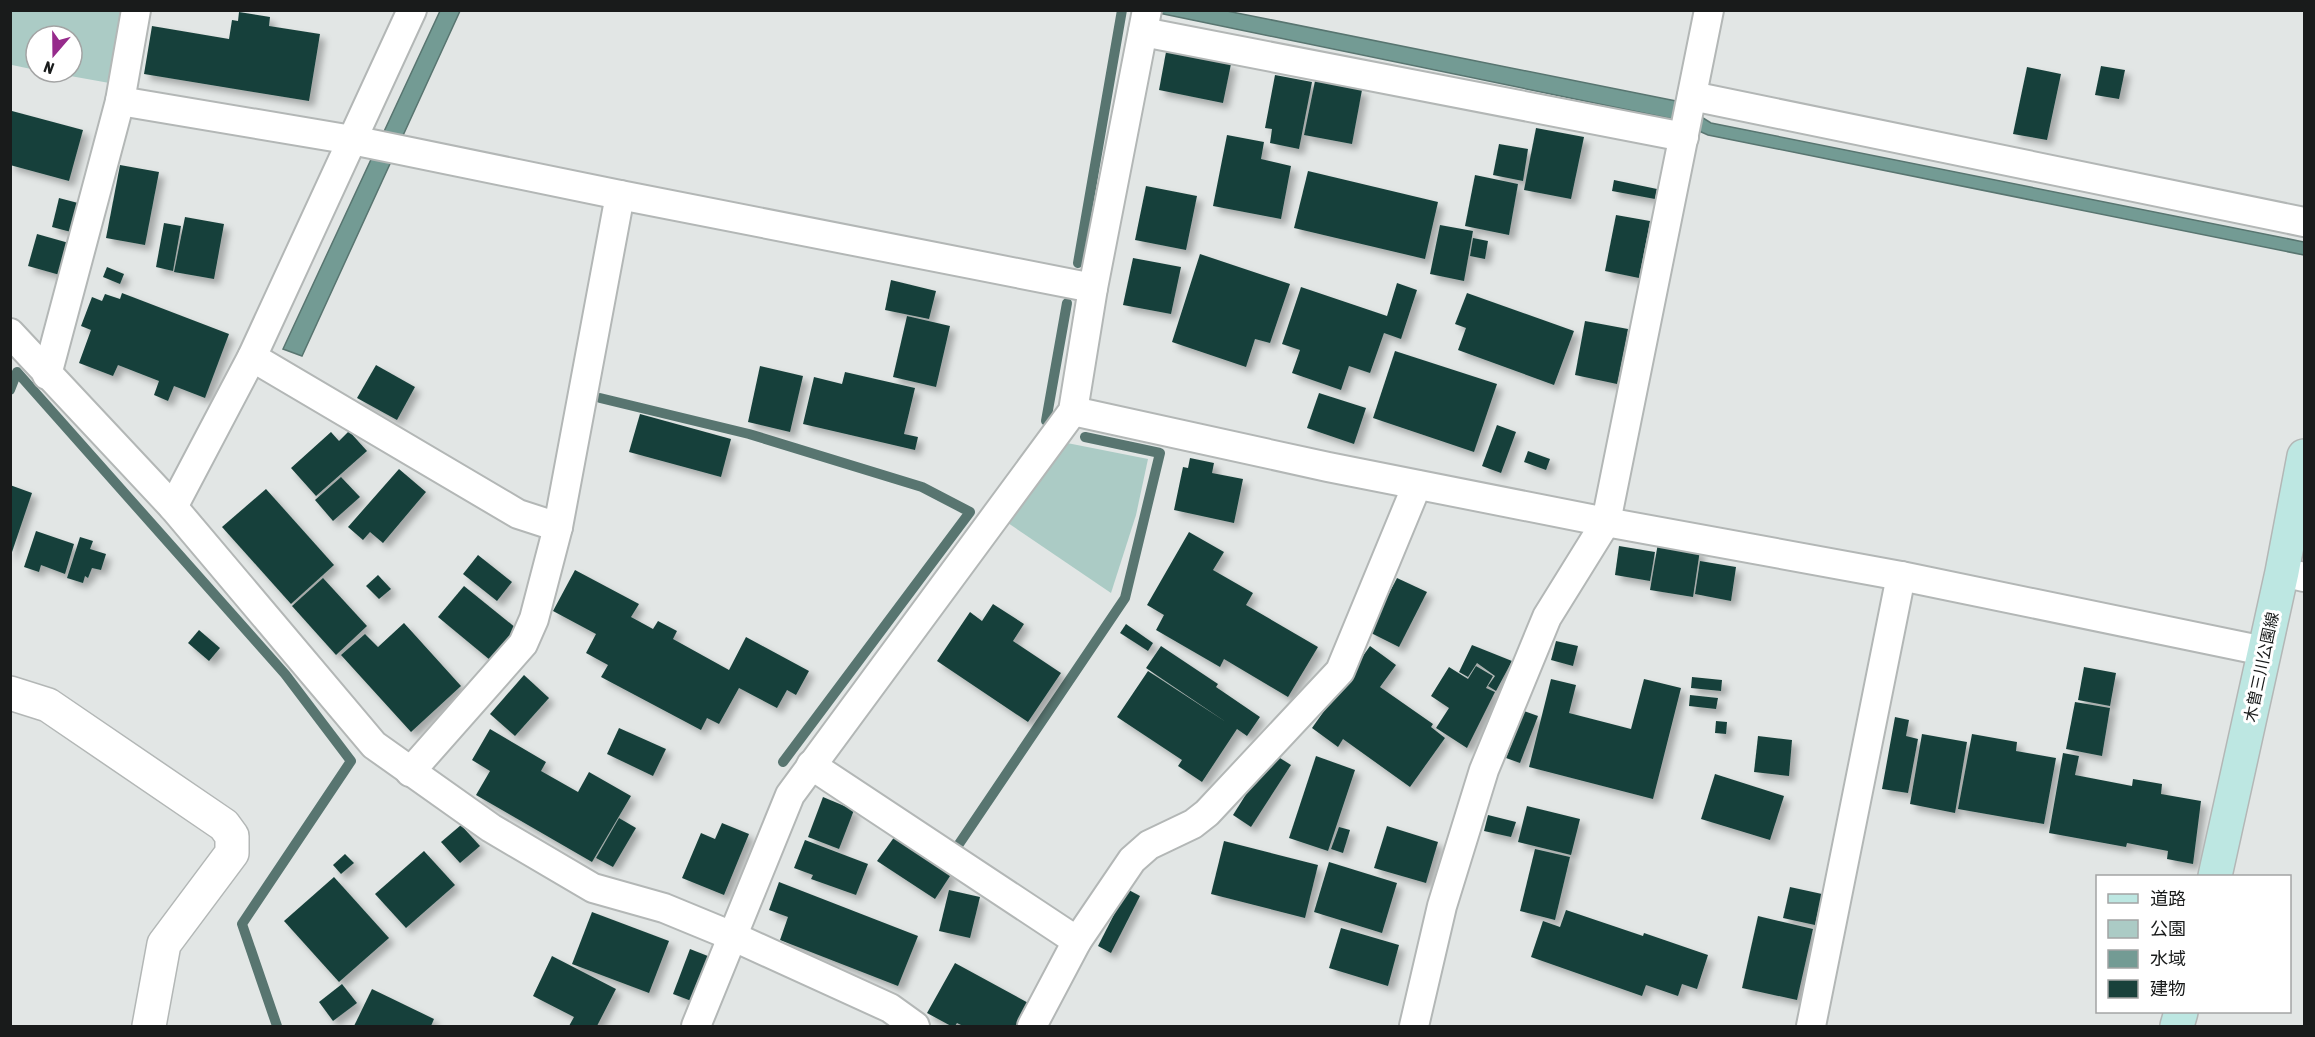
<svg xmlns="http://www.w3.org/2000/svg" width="2315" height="1037" font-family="'Asap Condensed','Noto Sans JP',sans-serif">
  <defs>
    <filter id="shadow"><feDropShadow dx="5.5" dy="5.5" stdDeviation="3" flood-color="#0004"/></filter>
  </defs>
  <rect width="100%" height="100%" fill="#e2e6e5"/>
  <g fill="#abcbc5">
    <polygon points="10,11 126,11 115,84 48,72 72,72 72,36 36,36 36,70 12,65"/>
    <polygon points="1067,443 1148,459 1136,515 1111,593 1008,523"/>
  </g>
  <g fill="#739b94" stroke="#587570" stroke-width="1.5">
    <polygon points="440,11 460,11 302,356 283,349"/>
    <polygon points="1149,11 1227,11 1676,101 1711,123 2304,242 2304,255 1708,135 1672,119"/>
  </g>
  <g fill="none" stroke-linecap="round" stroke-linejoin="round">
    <g stroke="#587570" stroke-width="10">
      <polyline points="1078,263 1122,10"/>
      <polyline points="10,390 17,372 285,674 351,761 242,924 277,1026"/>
      <polyline points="600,398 749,434 922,487 970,512 783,762"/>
      <polyline points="1046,421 1067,303"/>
      <polyline points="959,844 1125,598 1160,453 1085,437"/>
    </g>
  </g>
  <g fill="#19413b" filter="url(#shadow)">
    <polygon points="239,12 270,17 269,26 320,34 309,101 144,74 152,26 229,39 232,20 238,21"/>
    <polygon points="1166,52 1231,64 1223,103 1159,90"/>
    <polygon points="2101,66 2125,70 2119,99 2095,95"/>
    <polygon points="2027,67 2061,74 2047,140 2013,134"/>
    <polygon points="1275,75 1312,82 1299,149 1270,143 1272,129 1265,128"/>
    <polygon points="1315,81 1362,90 1352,144 1304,135"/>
    <polygon points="12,111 83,130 69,181 10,165"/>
    <polygon points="1536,128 1584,137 1571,199 1524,190"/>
    <polygon points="1227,135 1264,142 1261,159 1291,166 1281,219 1213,206"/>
    <polygon points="1499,144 1528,149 1523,181 1493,175"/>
    <polygon points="120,165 159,172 145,245 106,238"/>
    <polygon points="1308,171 1438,202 1425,259 1294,228"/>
    <polygon points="1475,175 1518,184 1509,235 1465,226"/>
    <polygon points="1614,180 1657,189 1655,199 1612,191"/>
    <polygon points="1146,186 1197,196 1186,250 1135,240"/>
    <polygon points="59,198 78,203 71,232 52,227"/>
    <polygon points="1616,215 1650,221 1639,278 1605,271"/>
    <polygon points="185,217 224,224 214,279 174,272"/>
    <polygon points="164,223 181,226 173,271 156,267"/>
    <polygon points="1440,225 1473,231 1464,281 1430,274"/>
    <polygon points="37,234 76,245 67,277 28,266"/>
    <polygon points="1473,238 1488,241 1485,259 1470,256"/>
    <polygon points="1200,254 1290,284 1270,343 1255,339 1246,367 1172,342"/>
    <polygon points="1133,258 1181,267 1171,314 1123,305"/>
    <polygon points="107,267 124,274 120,284 103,277"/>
    <polygon points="891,280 936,291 929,319 885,310"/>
    <polygon points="1397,283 1417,290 1401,339 1384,333 1370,373 1349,366 1341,390 1292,373 1300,350 1282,344 1301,287 1387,316"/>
    <polygon points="122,293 229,334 205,398 174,386 168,401 154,395 159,381 118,365 113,376 79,363 91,330 81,326 92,297 102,301 105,294 120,299"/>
    <polygon points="1467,293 1574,331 1554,385 1458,350 1466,328 1455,324"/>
    <polygon points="907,316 950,326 936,387 893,377"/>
    <polygon points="1585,321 1628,329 1617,384 1575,375"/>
    <polygon points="1395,351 1497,384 1474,452 1373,418"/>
    <polygon points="376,365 415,387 397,420 357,398"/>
    <polygon points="760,366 803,376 790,432 748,422"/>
    <polygon points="845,372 915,388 904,434 918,437 915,450 803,424 814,377 842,384"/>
    <polygon points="1319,393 1366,408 1354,444 1307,428"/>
    <polygon points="640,414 731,439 721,477 629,452"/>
    <polygon points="1497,425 1516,432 1501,473 1482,466"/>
    <polygon points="349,431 367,451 316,496 291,468 331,432 339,441"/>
    <polygon points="1528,451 1550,459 1546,470 1524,462"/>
    <polygon points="1190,458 1214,463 1212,473 1243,479 1234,523 1174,510 1183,467 1188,468"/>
    <polygon points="399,469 426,492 383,543 370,532 363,540 348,527"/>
    <polygon points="341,477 360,497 333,521 315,500"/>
    <polygon points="10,485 32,493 11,555 10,555"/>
    <polygon points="266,489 334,565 291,604 222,527"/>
    <polygon points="36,531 74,544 65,574 41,565 39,572 24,567"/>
    <polygon points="1189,532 1224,552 1213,570 1253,593 1246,605 1318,647 1288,697 1224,659 1220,667 1156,630 1164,615 1147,605"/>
    <polygon points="80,537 93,541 90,549 106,554 101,570 92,568 88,578 85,576 83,583 67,578"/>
    <polygon points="1658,543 1700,550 1693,597 1650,590"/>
    <polygon points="1619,546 1655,552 1650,581 1615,575"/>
    <polygon points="478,555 512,582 497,601 463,574"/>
    <polygon points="1700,561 1736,567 1731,601 1695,594"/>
    <polygon points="575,570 639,604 631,617 653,629 658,621 677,631 673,639 729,670 746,637 809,671 796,695 787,690 777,708 739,688 719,724 707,718 701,730 601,677 608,665 586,653 596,634 553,611"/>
    <polygon points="378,575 391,589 379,599 366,586"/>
    <polygon points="323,578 367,626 336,655 292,606"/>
    <polygon points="1397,578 1427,592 1399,647 1369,632"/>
    <polygon points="464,586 516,628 490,660 438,617"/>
    <polygon points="993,604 1024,624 1013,641 1061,673 1028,722 937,661 970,612 982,621"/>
    <polygon points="404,623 461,686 411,732 341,655 365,634 378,647"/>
    <polygon points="1126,624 1153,643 1148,651 1120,633"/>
    <polygon points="199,630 220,648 209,661 188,643"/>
    <polygon points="1556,641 1578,646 1573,666 1551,660"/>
    <polygon points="1472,645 1512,661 1496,691 1488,686 1495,676 1477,663 1468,677 1459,672"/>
    <polygon points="1161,646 1218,684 1216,687 1260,717 1247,736 1237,729 1202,782 1178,766 1182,760 1117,717 1148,671 1226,722 1146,668"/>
    <polygon points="1370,646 1396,665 1380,687 1433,724 1431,727 1445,738 1410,787 1343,739 1338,747 1312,728"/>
    <polygon points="1476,666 1493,676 1486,688 1495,692 1467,748 1436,728 1449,708 1431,696 1449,667 1468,679"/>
    <polygon points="2084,667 2116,673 2110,706 2078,700"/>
    <polygon points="524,675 549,698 515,736 490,714"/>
    <polygon points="1692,677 1722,680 1721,691 1691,688"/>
    <polygon points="1551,679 1576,685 1569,713 1631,729 1644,679 1681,688 1653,799 1529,767"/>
    <polygon points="1690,695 1718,698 1716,709 1689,706"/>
    <polygon points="2075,702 2110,708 2102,756 2066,749"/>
    <polygon points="1524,711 1538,716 1520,763 1506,758"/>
    <polygon points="1895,717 1909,720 1906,736 1918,739 1908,793 1882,789"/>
    <polygon points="1716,721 1727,722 1726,734 1715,733"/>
    <polygon points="619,728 666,749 653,776 607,754"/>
    <polygon points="490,729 546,762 541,771 578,792 589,772 631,796 592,862 476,795 490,771 472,760"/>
    <polygon points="1922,734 1967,742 1955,813 1910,804"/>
    <polygon points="1972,734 2017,742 2016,751 2056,758 2044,824 1958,809"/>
    <polygon points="1758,736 1792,740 1789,776 1754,772"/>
    <polygon points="1272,753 1291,765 1251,827 1233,815"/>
    <polygon points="2063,753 2079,756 2075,775 2132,786 2133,779 2162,784 2161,794 2201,801 2193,864 2167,859 2168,851 2127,843 2126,847 2049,833"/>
    <polygon points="1316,756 1355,770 1328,851 1289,838"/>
    <polygon points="1715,774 1784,796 1770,840 1701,819"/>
    <polygon points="823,797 854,810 839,849 808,837"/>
    <polygon points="1527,806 1580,819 1571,855 1518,842"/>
    <polygon points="1488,815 1516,822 1511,837 1484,831"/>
    <polygon points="619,818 636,828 613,867 596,858"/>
    <polygon points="722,823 749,834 724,895 682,878 701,833 715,839"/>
    <polygon points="461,825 480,846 460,863 441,842"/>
    <polygon points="1387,826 1438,842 1426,883 1374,868"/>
    <polygon points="1339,827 1350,830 1343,853 1331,849"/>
    <polygon points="895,836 952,873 935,899 877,861"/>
    <polygon points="805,840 868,864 856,895 811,879 813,875 794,868"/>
    <polygon points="1224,841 1318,865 1305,918 1211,894"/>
    <polygon points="1535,849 1570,857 1555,920 1520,911"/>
    <polygon points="424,851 455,885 406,928 375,894"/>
    <polygon points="345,854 354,863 341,874 333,865"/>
    <polygon points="1329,862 1397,883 1382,933 1314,912"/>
    <polygon points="334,877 389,938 339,982 284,921"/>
    <polygon points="779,882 918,936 898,986 780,940 788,917 769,910"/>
    <polygon points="1790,887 1822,894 1815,925 1783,918"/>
    <polygon points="1127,889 1140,896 1111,953 1098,946"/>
    <polygon points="949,890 980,897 970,938 939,931"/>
    <polygon points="1566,910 1643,936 1644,933 1708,955 1697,989 1682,984 1678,996 1646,985 1642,996 1531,957 1543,921 1560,927"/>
    <polygon points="592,912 669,941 649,993 572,964"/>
    <polygon points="1758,916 1813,929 1797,1000 1742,988"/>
    <polygon points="1341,928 1399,945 1388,986 1329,968"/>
    <polygon points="690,949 718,960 702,1005 673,994"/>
    <polygon points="552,956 616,989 597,1026 569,1026 574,1017 533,996"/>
    <polygon points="955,963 1032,1005 1020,1026 963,1026 957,1023 955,1026 951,1026 927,1013"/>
    <polygon points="342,984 357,1003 333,1021 319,1002"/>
    <polygon points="372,989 434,1019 431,1026 354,1026"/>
  </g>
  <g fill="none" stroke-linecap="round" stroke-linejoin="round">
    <g stroke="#b3b7b6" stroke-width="32">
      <g id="minor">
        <polyline points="1143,32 1684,137"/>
        <polyline points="1692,96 2304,222"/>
        <polyline points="120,101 352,140 620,195 1093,288"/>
        <polyline points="10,333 173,507 374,745 491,828 593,888 664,908 732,936 890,1008 915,1026"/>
        <polyline points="252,357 518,514 558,527"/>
        <polyline points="47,375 120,101 136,10"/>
        <polyline points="1073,411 1328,467 1606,522 1901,576 2264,651"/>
        <polyline points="173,507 252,357 412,10"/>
        <polyline points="2282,572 2304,577"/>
        <polyline points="811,765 1077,941"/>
        <polyline points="410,772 523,644 534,619 558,527 620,195"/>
        <polyline points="696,1026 790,795 1073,411 1093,288 1147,10"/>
        <polyline points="1032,1026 1077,941 1132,860 1149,845 1193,824 1207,813 1340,671 1417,485"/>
        <polyline points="1414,1026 1442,906 1484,770 1547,617 1606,522 1709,10"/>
        <polyline points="1811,1026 1901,576"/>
      </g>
    </g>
    <g stroke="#b3b7b6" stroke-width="36">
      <polyline id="tertiary" points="10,693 48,705 224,825 232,836 232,853 164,944 149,1026"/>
    </g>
    <g stroke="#b3b7b6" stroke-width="36">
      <g id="secondary">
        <polyline points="2215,876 2282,572 2304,456"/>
        <polyline points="2177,1026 2181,1012"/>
      </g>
    </g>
    <use href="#minor" stroke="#fff" stroke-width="28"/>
    <use href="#tertiary" stroke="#fff" stroke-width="33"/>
    <use href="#secondary" stroke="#bde7e2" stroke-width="33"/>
  </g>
  <g text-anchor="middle" stroke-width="6" stroke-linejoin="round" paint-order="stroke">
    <g font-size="16" fill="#191b1b" stroke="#fff">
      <text transform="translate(2261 667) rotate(-78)" y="6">木曽三川公園線</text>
    </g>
  </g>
  <rect width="2315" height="1037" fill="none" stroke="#191b1b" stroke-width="24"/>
  <rect x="2096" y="875" width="195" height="138" fill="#ffffff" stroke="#a3a4a4" stroke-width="1.5"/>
  <rect x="2108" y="894" width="30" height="9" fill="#bde7e2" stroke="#a3a4a4" stroke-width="1.5"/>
  <text x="2150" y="905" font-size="18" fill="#191b1b">道路</text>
  <rect x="2108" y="920" width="30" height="18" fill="#abcbc5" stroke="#a3a4a4" stroke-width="1.5"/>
  <text x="2150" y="935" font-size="18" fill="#191b1b">公園</text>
  <rect x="2108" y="950" width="30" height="18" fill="#739b94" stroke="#a3a4a4" stroke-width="1.5"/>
  <text x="2150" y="965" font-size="18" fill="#191b1b">水域</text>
  <rect x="2108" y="980" width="30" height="18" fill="#19413b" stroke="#a3a4a4" stroke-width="1.5"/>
  <text x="2150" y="995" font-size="18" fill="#191b1b">建物</text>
  <g transform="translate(54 54) rotate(200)"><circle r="28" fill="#ffffff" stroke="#a3a4a4" stroke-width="1.5"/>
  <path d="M0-4.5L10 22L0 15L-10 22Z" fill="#962a8b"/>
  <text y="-9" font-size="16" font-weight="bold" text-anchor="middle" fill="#191b1b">N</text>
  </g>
</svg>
